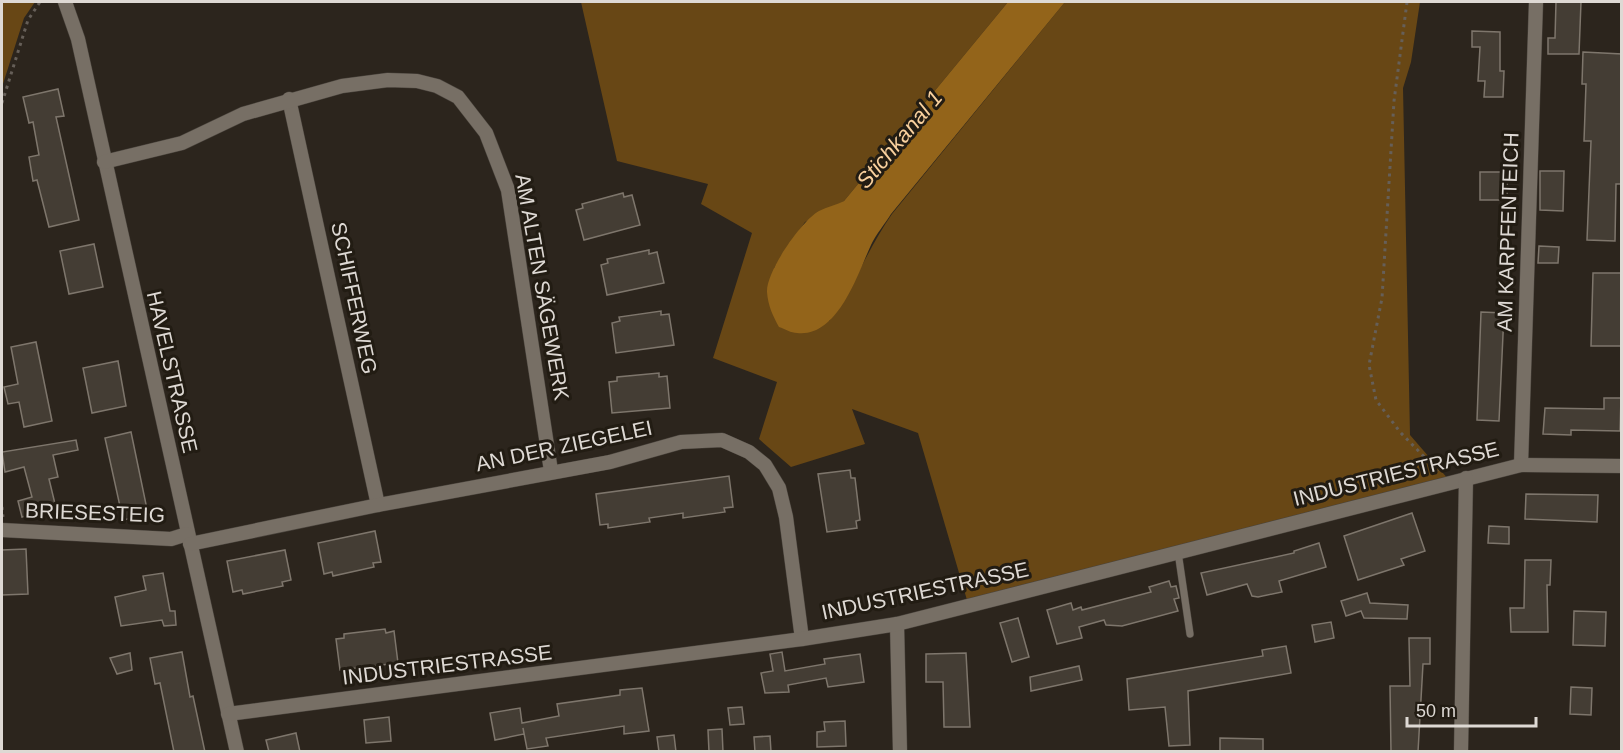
<svg xmlns="http://www.w3.org/2000/svg" width="1623" height="753" font-family="Helvetica,sans-serif">
  <rect width="100%" height="100%" fill="#2c251d"/>
  <g fill="#684715">
    <polygon points="2,2 35,2 24,18 2,87"/>
    <path d="M581,2h427l-164,199 -39,21 -31,46 55,53c25,-34 39,-73 63,-107l173,-212h355l-9,60 -8,26 7,347 39,45 -482,120 -49,-167 -66,-24 13,35 -74,23 -32,-28 18,-57 -64,-24 39,-125 -51,-29 7,-20 -91,-23z"/>
  </g>
  <path fill="#93641a" d="M1008,2h57l-174,212c-6,10 -15,20 -20,31 -13,28 -33,93 -74,88 -6,0 -12,-4 -18,-6 -6,-11 -11,-21 -12,-35 -1,-20 34,-71 52,-81 8,-4 17,-6 25,-10z"/>
  <g fill="#443d34" stroke="#7e766c" stroke-width="1.5">
    <polygon points="1556,2 1581,2 1579,54 1548,54 1548,38 1555,38"/>
    <polygon points="1472,31 1500,32 1500,71 1504,71 1503,97 1484,97 1485,81 1478,81 1480,47 1472,47"/>
    <polygon points="1583,52 1622,54 1622,184 1616,184 1615,241 1587,240 1591,141 1584,141 1586,84 1582,84"/>
    <polygon points="58,89 64,116 56,117 79,220 49,227 37,180 33,181 29,157 39,155 33,122 29,123 23,97"/>
    <polygon points="1540,171 1564,171 1563,211 1540,210"/>
    <rect x="1480" y="172" width="27" height="28"/>
    <polygon points="623,193 624,197 632,195 640,225 584,240 576,210 583,208 582,204"/>
    <polygon points="94,244 103,287 69,294 60,251"/>
    <polygon points="1539,246 1559,247 1558,263 1538,263"/>
    <polygon points="649,250 649,254 657,252 664,283 607,295 601,265 608,263 607,259"/>
    <polygon points="1593,273 1622,273 1622,346 1591,346"/>
    <polygon points="661,311 661,315 669,314 674,345 616,353 612,323 620,321 619,317"/>
    <polygon points="1481,312 1504,313 1499,421 1477,420"/>
    <polygon points="36,342 52,421 24,427 19,402 8,404 4,387 18,384 11,347"/>
    <polygon points="118,361 126,406 92,413 83,368"/>
    <polygon points="659,373 659,377 667,376 670,408 612,413 609,382 617,381 617,377"/>
    <polygon points="1604,398 1621,398 1620,431 1571,430 1571,435 1543,434 1545,408 1604,409"/>
    <polygon points="131,432 148,514 123,520 105,438"/>
    <polygon points="76,440 78,450 53,455 58,477 49,479 56,508 22,517 18,501 32,497 24,467 5,472 2,452"/>
    <polygon points="850,470 851,478 855,478 860,520 856,521 857,528 827,532 818,474"/>
    <polygon points="729,476 733,507 724,508 725,512 683,518 683,513 649,518 650,522 608,528 608,524 600,525 596,494"/>
    <polygon points="1526,494 1598,495 1597,522 1525,519"/>
    <polygon points="1412,513 1425,551 1401,559 1404,565 1358,580 1344,536"/>
    <polygon points="1489,526 1509,527 1509,544 1488,543"/>
    <polygon points="375,531 381,562 373,563 374,567 333,576 332,572 324,574 318,543"/>
    <polygon points="1319,543 1326,567 1279,581 1282,592 1258,597 1252,596 1247,584 1207,595 1201,573 1294,553 1294,551"/>
    <polygon points="26,549 28,594 2,595 2,550"/>
    <polygon points="285,550 291,580 282,582 283,586 243,594 242,590 233,592 227,561"/>
    <polygon points="1525,560 1551,560 1550,585 1547,585 1548,632 1511,632 1510,608 1524,608"/>
    <polygon points="163,573 170,611 175,611 176,625 164,626 162,620 121,626 115,597 146,590 143,576"/>
    <polygon points="1169,581 1171,587 1176,586 1179,598 1174,599 1178,611 1122,626 1106,625 1104,620 1079,627 1082,638 1057,644 1047,610 1071,603 1073,610 1081,607 1082,610 1151,592 1149,587"/>
    <polygon points="1367,593 1370,603 1408,605 1407,619 1364,618 1361,611 1346,616 1341,601"/>
    <polygon points="1574,611 1606,612 1605,646 1573,645"/>
    <polygon points="1018,618 1029,657 1012,662 1000,623"/>
    <polygon points="1331,622 1334,638 1315,642 1312,625"/>
    <polygon points="385,629 386,633 394,631 398,663 340,670 336,639 344,638 344,634"/>
    <polygon points="1409,638 1430,638 1430,664 1423,664 1418,752 1391,752 1390,686 1410,686"/>
    <polygon points="1286,646 1291,673 1188,691 1190,745 1169,746 1165,707 1129,710 1127,679 1263,656 1262,650"/>
    <polygon points="182,652 190,697 193,696 205,752 174,752 160,683 155,684 150,658"/>
    <polygon points="782,652 785,671 825,664 824,659 860,654 864,682 828,687 826,678 788,685 789,692 765,693 761,673 773,671 770,654"/>
    <polygon points="130,653 132,670 117,674 110,658"/>
    <polygon points="966,653 970,727 944,727 943,682 926,682 926,654"/>
    <polygon points="1079,666 1082,680 1031,691 1030,677"/>
    <polygon points="1571,687 1592,688 1591,715 1570,714"/>
    <polygon points="642,688 649,731 624,734 624,726 546,738 548,746 527,749 523,728 524,734 495,740 490,713 520,708 522,723 559,716 557,704 620,695 620,690"/>
    <polygon points="742,707 744,724 730,725 728,708"/>
    <polygon points="389,717 391,741 366,743 364,720"/>
    <polygon points="845,721 846,746 817,747 817,732 825,731 824,722"/>
    <polygon points="722,729 723,752 709,752 708,730"/>
    <polygon points="296,733 300,752 269,752 266,740"/>
    <polygon points="674,735 676,752 659,752 657,737"/>
    <polygon points="770,736 771,752 755,752 754,737"/>
    <polygon points="1220,738 1263,739 1263,752 1220,752"/>
  </g>
  <g fill="none" stroke-linecap="round" stroke-linejoin="round">
    <g stroke="#49433c" stroke-width="8">
      <polyline id="service" points="1178,552 1190,634"/>
    </g>
    <g stroke="#49433c" stroke-width="15">
      <g id="minor">
        <polyline points="65,2 78,39 237,752"/>
        <polyline points="289,99 378,505"/>
        <polyline points="104,162 182,143 243,114 342,86 388,80 417,81 437,86 458,97 486,133 508,190 551,471"/>
        <polyline points="1521,465 1536,2"/>
        <polyline points="2,530 171,539 187,534"/>
        <polyline points="190,544 378,505 610,462 681,442 722,440 749,452 765,465 779,488 786,517 802,639"/>
        <polyline points="897,624 900,752"/>
        <polyline points="228,714 802,639 897,624 1521,465 1622,466"/>
        <polyline points="1461,752 1466,478"/>
      </g>
    </g>
    <g stroke="#665f58" stroke-width="3" stroke-dasharray="3 4.5" stroke-linecap="butt">
      <polyline points="1407,2 1394,101 1382,298 1369,365 1376,400 1400,432 1438,471"/>
      <polyline points="2,103 28,20 40,2"/>
      <polyline points="2,507 3,517"/>
    </g>
    <use href="#service" stroke="#776f65" stroke-width="7"/>
    <use href="#minor" stroke="#776f65" stroke-width="14"/>
  </g>
  <g text-anchor="middle" stroke-width="6" stroke-linejoin="round" paint-order="stroke">
    <g font-size="21" fill="#ded9d4" stroke="#221c13">
      <text transform="translate(1508 232) rotate(-88)" y="7">AM KARPFENTEICH</text>
      <text transform="translate(542 287) rotate(80)" y="7">AM ALTEN SÄGEWERK</text>
      <text transform="translate(354 298) rotate(78)" y="7">SCHIFFERWEG</text>
      <text transform="translate(172 372) rotate(77)" y="7">HAVELSTRASSE</text>
      <text transform="translate(564 446) rotate(-12)" y="7">AN DER ZIEGELEI</text>
      <text transform="translate(1396 474) rotate(-14)" y="7">INDUSTRIESTRASSE</text>
      <text transform="translate(95 513) rotate(2)" y="7">BRIESESTEIG</text>
      <text transform="translate(925 591) rotate(-12)" y="7">INDUSTRIESTRASSE</text>
      <text transform="translate(447 665) rotate(-7)" y="7">INDUSTRIESTRASSE</text>
    </g>
    <g font-size="22" font-style="italic" fill="#f9d09d" stroke="#221c13">
      <text transform="translate(899 139) rotate(-50)" y="8">Stichkanal 1</text>
    </g>
  </g>
  <rect width="1623" height="753" fill="none" stroke="#ded9d4" stroke-width="6"/>
  <path d="M1407 717v9h129v-9" fill="none" stroke="#ded9d4" stroke-width="3"/>
  <text x="1416" y="717" font-size="18" fill="#ded9d4" stroke="#221c13" stroke-width="4.5" paint-order="stroke">50 m</text>
</svg>
